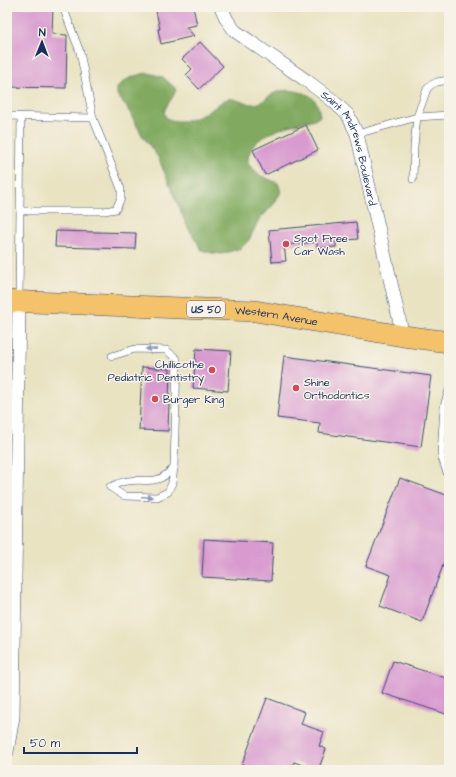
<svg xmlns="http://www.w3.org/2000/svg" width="456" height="777" font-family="'Architects Daughter',sans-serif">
  <rect width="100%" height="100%" fill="#f7f3e8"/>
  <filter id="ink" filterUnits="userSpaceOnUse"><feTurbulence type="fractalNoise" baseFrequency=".025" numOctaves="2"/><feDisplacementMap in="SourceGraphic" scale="8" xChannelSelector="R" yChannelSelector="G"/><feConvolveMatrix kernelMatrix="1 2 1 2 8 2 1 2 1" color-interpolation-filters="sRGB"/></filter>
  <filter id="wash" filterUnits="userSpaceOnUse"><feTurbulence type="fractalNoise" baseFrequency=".012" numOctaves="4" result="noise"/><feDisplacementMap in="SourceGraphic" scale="16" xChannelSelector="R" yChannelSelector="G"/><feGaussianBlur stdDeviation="0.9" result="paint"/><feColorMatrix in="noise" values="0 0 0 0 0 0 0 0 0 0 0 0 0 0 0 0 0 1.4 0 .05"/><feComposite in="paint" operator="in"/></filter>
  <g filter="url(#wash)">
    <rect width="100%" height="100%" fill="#e9e3c2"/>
    <path fill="#81aa60" stroke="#4e6c5f" d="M148,73l15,4 13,12c-2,9 -9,14 -12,23l2,6c17,8 35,-1 49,-11 3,-2 8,-7 13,-8 6,-2 17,6 27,5 7,-1 12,-7 18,-10 6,-4 15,-4 21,-3 18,3 23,7 26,25l-2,2c-23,7 -73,14 -70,46l13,12 17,7 3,9 -7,12 -16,17 -9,19 -8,8 -19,6 -10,-1 -10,-3 -16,-26 -28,-67 -16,-22 -16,-29 -9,-11v-7c9,-10 18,-13 31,-15z"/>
    <g id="blocks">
      <g fill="#d89acf">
        <polygon points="7,7 53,7 52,34 67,35 66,88 7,87"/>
        <polygon points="155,7 193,7 197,25 186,27 194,36 161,44 158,29 160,29"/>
        <polygon points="200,42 223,66 199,89 186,75 192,69 182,59"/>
        <polygon points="306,125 318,150 265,175 253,150"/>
        <polygon points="356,222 358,239 336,241 336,247 317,248 317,242 284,245 286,261 272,262 269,230"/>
        <polygon points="56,231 136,233 135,249 55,247"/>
        <polygon points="196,349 231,351 228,391 193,388"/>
        <polygon points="284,356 431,376 421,447 319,433 320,423 277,418"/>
        <polygon points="142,367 170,369 168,431 139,430"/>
        <polygon points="400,478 449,496 449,549 422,622 380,606 391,575 366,566"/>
        <polygon points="204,539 273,543 271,581 202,577"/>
        <polygon points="393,661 449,679 449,715 382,693"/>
        <polygon points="267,698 305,712 301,724 324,732 319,746 326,749 319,768 312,765 311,768 294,762 291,770 240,770"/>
      </g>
    </g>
  </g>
  <g filter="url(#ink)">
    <use href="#blocks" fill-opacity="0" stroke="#3a4a6d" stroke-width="1"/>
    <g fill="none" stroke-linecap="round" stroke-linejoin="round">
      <g stroke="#3a4a6d" stroke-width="8">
        <g id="lane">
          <polyline points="7,116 93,118"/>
          <polyline points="357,134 417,117 449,115"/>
          <polyline points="413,179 414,146 417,117 427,89 431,85 437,82 449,80"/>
          <polyline points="20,211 104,211 116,209 121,198 121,189 93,118 80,52 63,7"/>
          <polyline points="19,301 21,117"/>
          <polyline points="449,390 444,406 441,455 447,473 449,475"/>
          <polyline points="110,487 124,496 157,497 168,492 172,483 174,468 177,359 166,350 135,349 112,356"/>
          <path d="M110,487c5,-2 12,-6 18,-6 23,-3 26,6 46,-13"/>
        </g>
      </g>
      <g stroke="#3a4a6d" stroke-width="14">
        <g id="street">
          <path id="s1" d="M221,7l6,13 8,11 72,50 25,19 16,15 9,19 46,202"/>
          <polyline points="7,752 13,717 19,301"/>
        </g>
      </g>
      <g stroke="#3a4a6d" stroke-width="22">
        <g id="primary">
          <path id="s2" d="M7,301l248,10 148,25 46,6"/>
        </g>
      </g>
      <use href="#lane" stroke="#fff" stroke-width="7"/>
      <use href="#street" stroke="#fff" stroke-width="13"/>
      <use href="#primary" stroke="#f3c26a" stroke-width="21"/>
    </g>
    <defs><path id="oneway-solid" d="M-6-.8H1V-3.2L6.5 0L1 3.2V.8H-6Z"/></defs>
    <g fill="#8d97ae">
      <use href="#oneway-solid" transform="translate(151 349) rotate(-179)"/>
      <use href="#oneway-solid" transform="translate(147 497) rotate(3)"/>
    </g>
  </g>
  <g fill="#d1495b" stroke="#f7f3e8" stroke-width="1.5">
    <circle cx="286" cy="244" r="4"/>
    <circle cx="212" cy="370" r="4"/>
    <circle cx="296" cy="388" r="4"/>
    <circle cx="155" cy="399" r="4"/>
  </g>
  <g text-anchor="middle" stroke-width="3" stroke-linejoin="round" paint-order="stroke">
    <rect fill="#f7f3e8" stroke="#5d6a87" stroke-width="1" x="187" y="301" width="38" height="16" rx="3"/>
    <g font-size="10" font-weight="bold" fill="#1b2f5e">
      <text x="206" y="313">US 50</text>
    </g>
    <g font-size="11" fill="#1b2f5e" stroke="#f7f3e8">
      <text dy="4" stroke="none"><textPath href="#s1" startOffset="199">Saint Andrews Boulevard</textPath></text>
      <text dy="4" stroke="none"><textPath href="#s2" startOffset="270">Western Avenue</textPath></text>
    </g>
    <g font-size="11" fill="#1b2f5e" stroke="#f7f3e8" text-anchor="start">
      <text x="294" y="242">Spot Free<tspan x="294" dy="13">Car Wash</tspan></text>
      <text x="204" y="368" text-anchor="end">Chillicothe<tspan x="204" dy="13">Pediatric Dentistry</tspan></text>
      <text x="304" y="386">Shine<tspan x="304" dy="13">Orthodontics</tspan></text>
      <text x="163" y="403">Burger King</text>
    </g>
  </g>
  <rect width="456" height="777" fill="none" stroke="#f7f3e8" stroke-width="24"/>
  <g transform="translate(42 42) rotate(1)" stroke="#f7f3e8" stroke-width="3" paint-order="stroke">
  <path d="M0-3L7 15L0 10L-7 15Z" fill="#1b2f5e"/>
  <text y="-6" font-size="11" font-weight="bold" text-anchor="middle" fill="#1b2f5e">N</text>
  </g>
  <path d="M24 747v6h113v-6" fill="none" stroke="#1b2f5e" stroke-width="2"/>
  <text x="30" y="747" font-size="12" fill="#1b2f5e" stroke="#f7f3e8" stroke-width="3" paint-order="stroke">50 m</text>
</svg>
